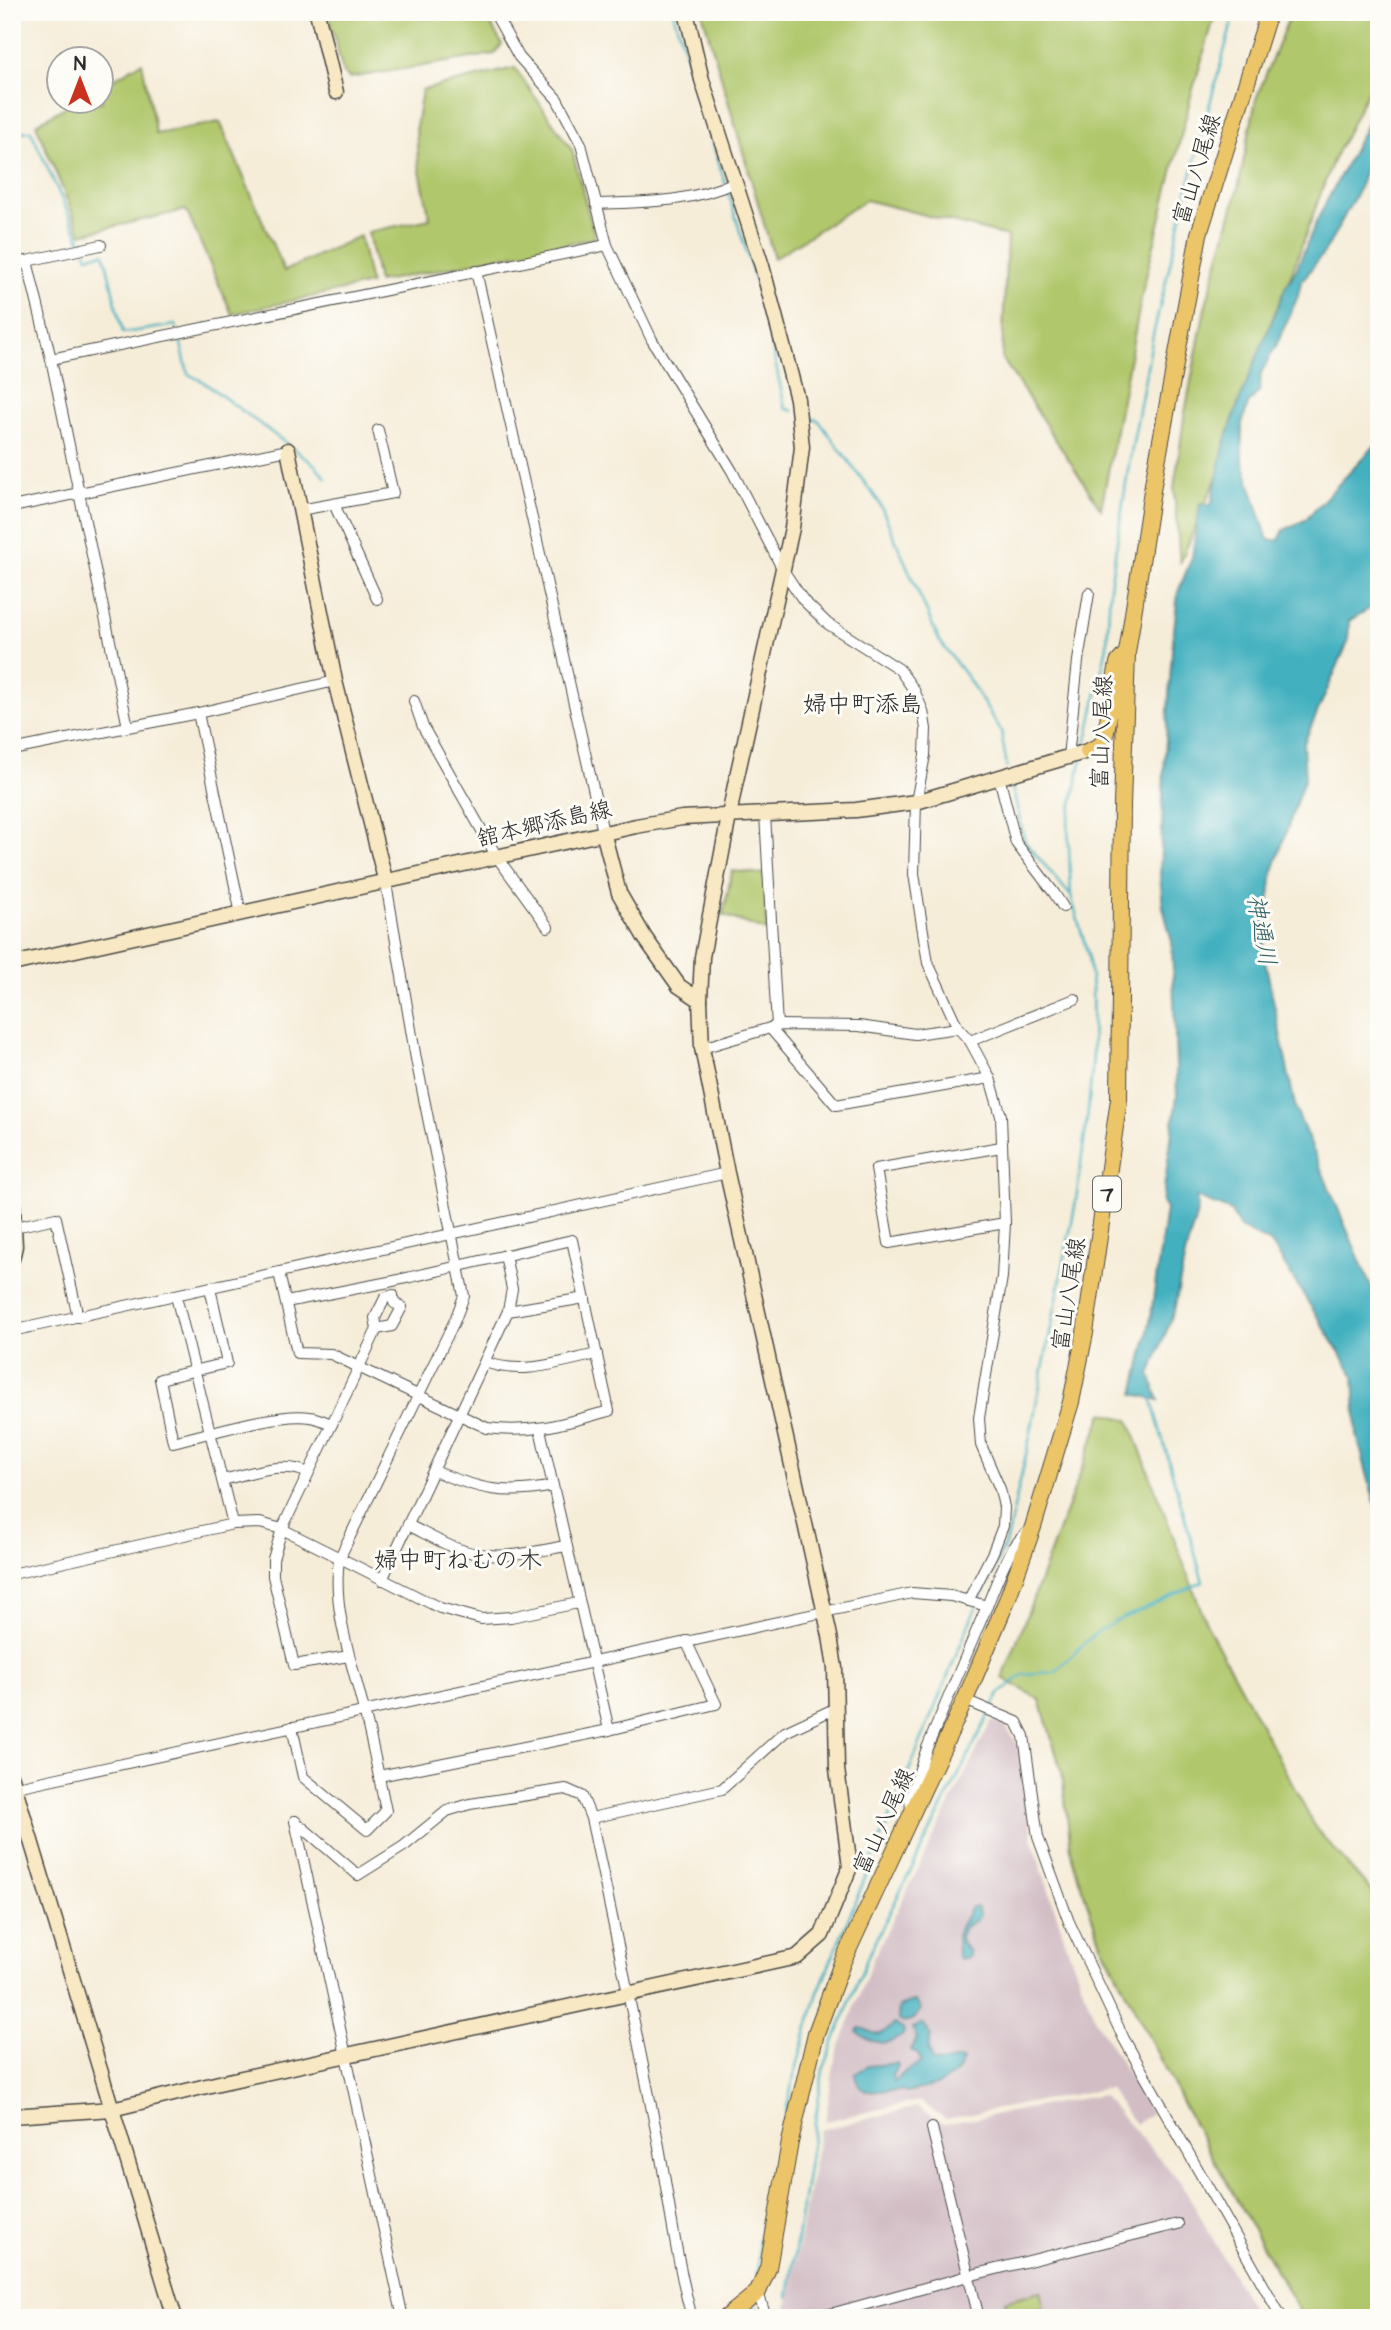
<svg xmlns="http://www.w3.org/2000/svg" width="1391" height="2330" font-family="'Architects Daughter','Klee One',sans-serif">
  <rect width="100%" height="100%" fill="#fdfcf7"/>
  <filter id="ink" filterUnits="userSpaceOnUse"><feTurbulence type="fractalNoise" baseFrequency=".0143" numOctaves="2"/><feDisplacementMap in="SourceGraphic" scale="14" xChannelSelector="R" yChannelSelector="G"/><feConvolveMatrix kernelMatrix="1 2 1 2 8 2 1 2 1" color-interpolation-filters="sRGB"/></filter>
  <filter id="wash" filterUnits="userSpaceOnUse"><feTurbulence type="fractalNoise" baseFrequency=".00686" numOctaves="4" result="noise"/><feDisplacementMap in="SourceGraphic" scale="28" xChannelSelector="R" yChannelSelector="G"/><feGaussianBlur stdDeviation="1.57" result="paint"/><feColorMatrix in="noise" values="0 0 0 0 0 0 0 0 0 0 0 0 0 0 0 0 0 1.4 0 .05"/><feComposite in="paint" operator="in"/></filter>
  <g filter="url(#wash)">
    <rect width="100%" height="100%" fill="#f6edd9"/>
    <g fill="#d2bdc5">
      <polygon points="992,1720 1005,1725 1022,1752 1033,1842 1069,1952 1095,2019 1152,2114 1135,2124 1108,2088 946,2119 919,2101 825,2121 835,2059 873,1959"/>
      <polygon points="1102,2095 1181,2182 1257,2318 785,2318 820,2130 917,2107 944,2124"/>
    </g>
    <g fill="#b0c76c" stroke="#6e794c" stroke-width="2">
      <polygon points="328,12 484,12 502,44 495,54 349,78 343,72"/>
      <polygon points="702,12 1216,12 1191,96 1143,289 1101,509 1002,358 1007,236 866,200 774,258"/>
      <polygon points="1291,12 1379,12 1379,68 1332,163 1218,474 1180,563 1174,490 1184,418 1205,308 1238,189 1256,99"/>
      <polygon points="142,62 156,134 220,122 284,271 360,236 370,284 232,314 186,210 81,234 36,124 74,102 102,102 102,86"/>
      <polygon points="515,68 572,150 595,238 378,282 368,232 430,219 418,161 416,127 422,90"/>
      <polygon points="732,871 764,874 767,931 723,915"/>
      <polygon points="1103,1413 1129,1420 1207,1625 1317,1830 1379,1900 1379,2318 1303,2318 1186,2110 1101,1943 1072,1858 1062,1773 1040,1700 1003,1678"/>
      <polygon points="1040,2291 1044,2308 1010,2317 1005,2301"/>
    </g>
    <g fill="#42b0bf" stroke="#366e75" stroke-width="2">
      <polygon points="1379,101 1379,143 1366,166 1359,189 1326,250 1301,282 1298,296 1277,344 1261,373 1260,390 1248,404 1242,424 1242,459 1268,540 1279,540 1284,530 1305,520 1379,441 1379,603 1349,621 1348,642 1303,745 1305,777 1273,871 1263,951 1296,1110 1379,1305 1379,1518 1357,1436 1354,1375 1271,1243 1240,1228 1231,1211 1196,1197 1198,1209 1185,1255 1174,1311 1150,1375 1159,1400 1134,1394 1150,1322 1166,1209 1162,1203 1177,1096 1172,942 1163,907 1160,876 1164,769 1172,650 1178,592 1192,557 1200,503 1211,505 1224,446 1238,404 1285,288 1297,268 1317,220"/>
      <path d="M971,1907h6l3,9c-7,9 -19,8 -20,23l9,13v5l-9,2 -2,-2 -1,-24z"/>
      <polygon points="912,2002 916,2002 921,2009 914,2019 904,2023 898,2020 899,2007"/>
      <path d="M895,2024l9,6 -1,5c-17,12 -31,9 -46,-3l2,-4c9,0 14,8 21,6 6,-2 10,-7 15,-10z"/>
      <path d="M923,2024l8,11 -3,14 4,12 6,2 23,-4 2,2c-11,25 -34,26 -57,31l-3,-2c-9,3 -15,-1 -24,1 -13,2 -22,-1 -24,-17l13,-8 29,-3 1,3 -6,9 2,7 13,-12 14,-7 -3,-9 -7,-4 6,-12 -5,-10z"/>
    </g>
    <g fill="none" stroke-linecap="round" stroke-linejoin="round">
      <g stroke="#42b0bf" stroke-width="2.5">
        <polyline points="673,12 725,183"/>
        <polyline points="12,133 31,131 83,246"/>
        <polyline points="727,189 763,305 785,408 793,411"/>
        <polyline points="86,252 88,256 104,253 123,333 176,325 177,329"/>
        <polyline points="179,335 188,374 202,381 287,444"/>
        <polyline points="802,415 819,421 879,502 939,640 969,680 1001,731 1007,768"/>
        <polyline points="292,448 315,465 326,478"/>
        <polyline points="1086,745 1107,646 1110,587 1129,464 1153,335 1198,147 1235,12"/>
        <polyline points="1010,778 1025,842 1071,896"/>
        <polyline points="979,1601 1007,1540 1029,1441 1076,1201 1088,1111 1093,1057 1092,988 1088,955 1071,896 1068,823 1082,758"/>
        <polyline points="992,1708 1000,1693 1024,1674 1055,1672 1093,1635 1114,1622 1203,1582 1151,1398"/>
        <polyline points="757,2276 759,2239 792,2084 817,1995 976,1607"/>
        <polyline points="788,2297 823,2070 868,1956 989,1714"/>
        <polyline points="756,2318 756,2304"/>
      </g>
    </g>
  </g>
  <g filter="url(#ink)">
    <g fill="none" stroke-linecap="round" stroke-linejoin="round">
      <g stroke="#494845" stroke-width="12">
        <g id="street">
          <polyline points="494,12 519,57 557,99 581,144 607,245 652,340 732,471 783,570 803,600 828,624 899,669 914,690 923,711 926,729 925,755 916,802 914,874 928,963 958,1028 970,1041 990,1078 1001,1116 1005,1223 1002,1277 979,1418 981,1445 1000,1489 1004,1507 1003,1526 993,1552 968,1601"/>
          <path d="M596,204c48,-2 95,-1 139,-22"/>
          <polyline points="27,261 101,245"/>
          <polyline points="12,264 27,261 51,359 128,727"/>
          <polyline points="476,271 603,832"/>
          <polyline points="51,359 607,245"/>
          <polyline points="334,504 377,599"/>
          <polyline points="12,507 288,450"/>
          <polyline points="300,510 393,493 378,430"/>
          <polyline points="414,701 423,727 497,857 548,927"/>
          <polyline points="198,713 241,914"/>
          <polyline points="12,750 198,713 335,681"/>
          <polyline points="1068,757 1078,661 1089,593"/>
          <polyline points="999,777 1016,843 1054,893 1063,907"/>
          <polyline points="765,814 777,1026"/>
          <polyline points="958,1028 915,1034 859,1026 780,1025 770,1028 836,1105 990,1078"/>
          <polyline points="970,1041 1075,999"/>
          <polyline points="702,1048 770,1028"/>
          <polyline points="1001,1147 876,1169 889,1243 1005,1223"/>
          <polyline points="15,1227 56,1218 78,1317"/>
          <path d="M279,1273l18,80 34,1 156,74c47,6 77,-5 122,-17l-37,-171 -183,42 -103,20"/>
          <path d="M210,1288l17,75 -67,16 13,63c35,-8 105,-30 137,-25 8,1 15,5 22,7"/>
          <polyline points="176,1296 233,1524"/>
          <polyline points="508,1311 585,1298"/>
          <polyline points="12,1331 727,1173"/>
          <path d="M485,1362c37,14 74,0 112,-8"/>
          <polyline points="540,1429 609,1730"/>
          <path d="M434,1471c45,18 70,25 119,15"/>
          <path d="M222,1480c27,-6 61,-20 86,-7"/>
          <path d="M408,1525c23,11 46,26 71,29 29,5 59,-3 87,-8"/>
          <polyline points="12,1574 233,1524 260,1523 282,1529 440,1608 481,1619 511,1617 578,1603"/>
          <polyline points="382,1580 508,1311 512,1289 505,1255"/>
          <polyline points="349,1656 294,1665 273,1576 273,1559 282,1529 377,1329 375,1318 385,1298 393,1295 394,1303 402,1307 392,1326 377,1329"/>
          <polyline points="965,1700 1017,1722 1024,1736 1038,1837 1069,1922 1124,2039 1282,2318"/>
          <path d="M292,1727l11,50 64,53 19,-19c-7,-33 -13,-67 -22,-100 -12,-50 -32,-100 -25,-152l116,-239 9,-24 -48,-237 -30,-176"/>
          <polyline points="379,1776 609,1730 716,1704 686,1641"/>
          <path d="M12,1788l900,-195 39,3 36,10c11,-26 21,-62 46,-78"/>
          <polyline points="911,1810 910,1798 927,1748 987,1606"/>
          <polyline points="591,1818 722,1789 785,1732 836,1708"/>
          <path d="M295,1821l63,54 46,-29 43,-35 23,-7 96,-15 16,7 9,22c23,108 46,215 67,323 11,59 18,118 34,177"/>
          <polyline points="295,1821 403,2318"/>
          <polyline points="932,2128 979,2318"/>
          <polyline points="758,2292 766,2318"/>
          <polyline points="816,2318 968,2276 1178,2224"/>
        </g>
      </g>
      <g stroke="#494845" stroke-width="17">
        <g id="secondary">
          <polyline points="317,12 336,92"/>
          <polyline points="686,12 702,80 762,266 797,399 802,447 792,528 735,785 702,957 700,1000"/>
          <polyline points="288,450 335,681 386,883"/>
          <polyline points="12,964 636,826 682,818 856,810 916,802 1088,751"/>
          <polyline points="12,1186 15,1246 12,1259"/>
          <polyline points="12,1778 175,2318"/>
          <polyline points="12,2116 112,2109 219,2083 797,1957 822,1935 850,1867 837,1769 835,1668 830,1636 727,1173 702,1048 700,1000 679,986 645,938 619,893 603,832"/>
        </g>
      </g>
      <g stroke="#494845" stroke-width="18">
        <g id="primary">
          <polyline points="1088,751 1102,745 1106,732 1118,663 1125,655"/>
          <polyline points="726,2318 758,2292 768,2268 790,2142 816,2033 842,1963 965,1700 1007,1600 1033,1527 1071,1402 1085,1333 1119,1099 1122,805 1127,653 1153,484 1199,234 1269,12"/>
        </g>
      </g>
      <use href="#street" stroke="#fff" stroke-width="10"/>
      <use href="#secondary" stroke="#f8e8c3" stroke-width="14"/>
      <use href="#primary" stroke="#edc569" stroke-width="16"/>
    </g>
  </g>
  <g text-anchor="middle" stroke-width="6" stroke-linejoin="round" paint-order="stroke">
    <rect fill="#fdfcf7" stroke="#6a6a68" stroke-width="2" x="1093" y="1176.5" width="28" height="35" rx="5"/>
    <g font-size="21" font-weight="bold" fill="#2b2b2b">
      <text x="1107" y="1201">7</text>
    </g>
    <g font-size="23" fill="#2b2b2b" stroke="#fdfcf7">
      <text transform="translate(1196 169) rotate(-73)" y="8">富山八尾線</text>
      <text transform="translate(1101 732) rotate(-88)" y="8">富山八尾線</text>
      <text transform="translate(544 823) rotate(-13)" y="8">舘本郷添島線</text>
      <text transform="translate(1068 1294) rotate(-81)" y="8">富山八尾線</text>
      <text transform="translate(883 1821) rotate(-65)" y="8">富山八尾線</text>
    </g>
    <g font-size="24" fill="#2b2b2b" stroke="#fdfcf7">
      <text x="863" y="712">婦中町添島</text>
      <text x="458" y="1568">婦中町ねむの木</text>
    </g>
    <g font-size="24" font-style="italic" fill="#346066" stroke="#fdfcf7">
      <text transform="translate(1262 930) rotate(80)" y="8">神通川</text>
    </g>
  </g>
  <rect width="1391" height="2330" fill="none" stroke="#fdfcf7" stroke-width="42"/>
  <g transform="translate(80 80)"><circle r="33" fill="#fdfcf7" stroke="#a9a8a5" stroke-width="2"/>
  <path d="M0-5L12 26L0 18L-12 26Z" fill="#c8321e"/>
  <text y="-10" font-size="19" font-weight="bold" text-anchor="middle" fill="#2b2b2b">N</text>
  </g>
</svg>
